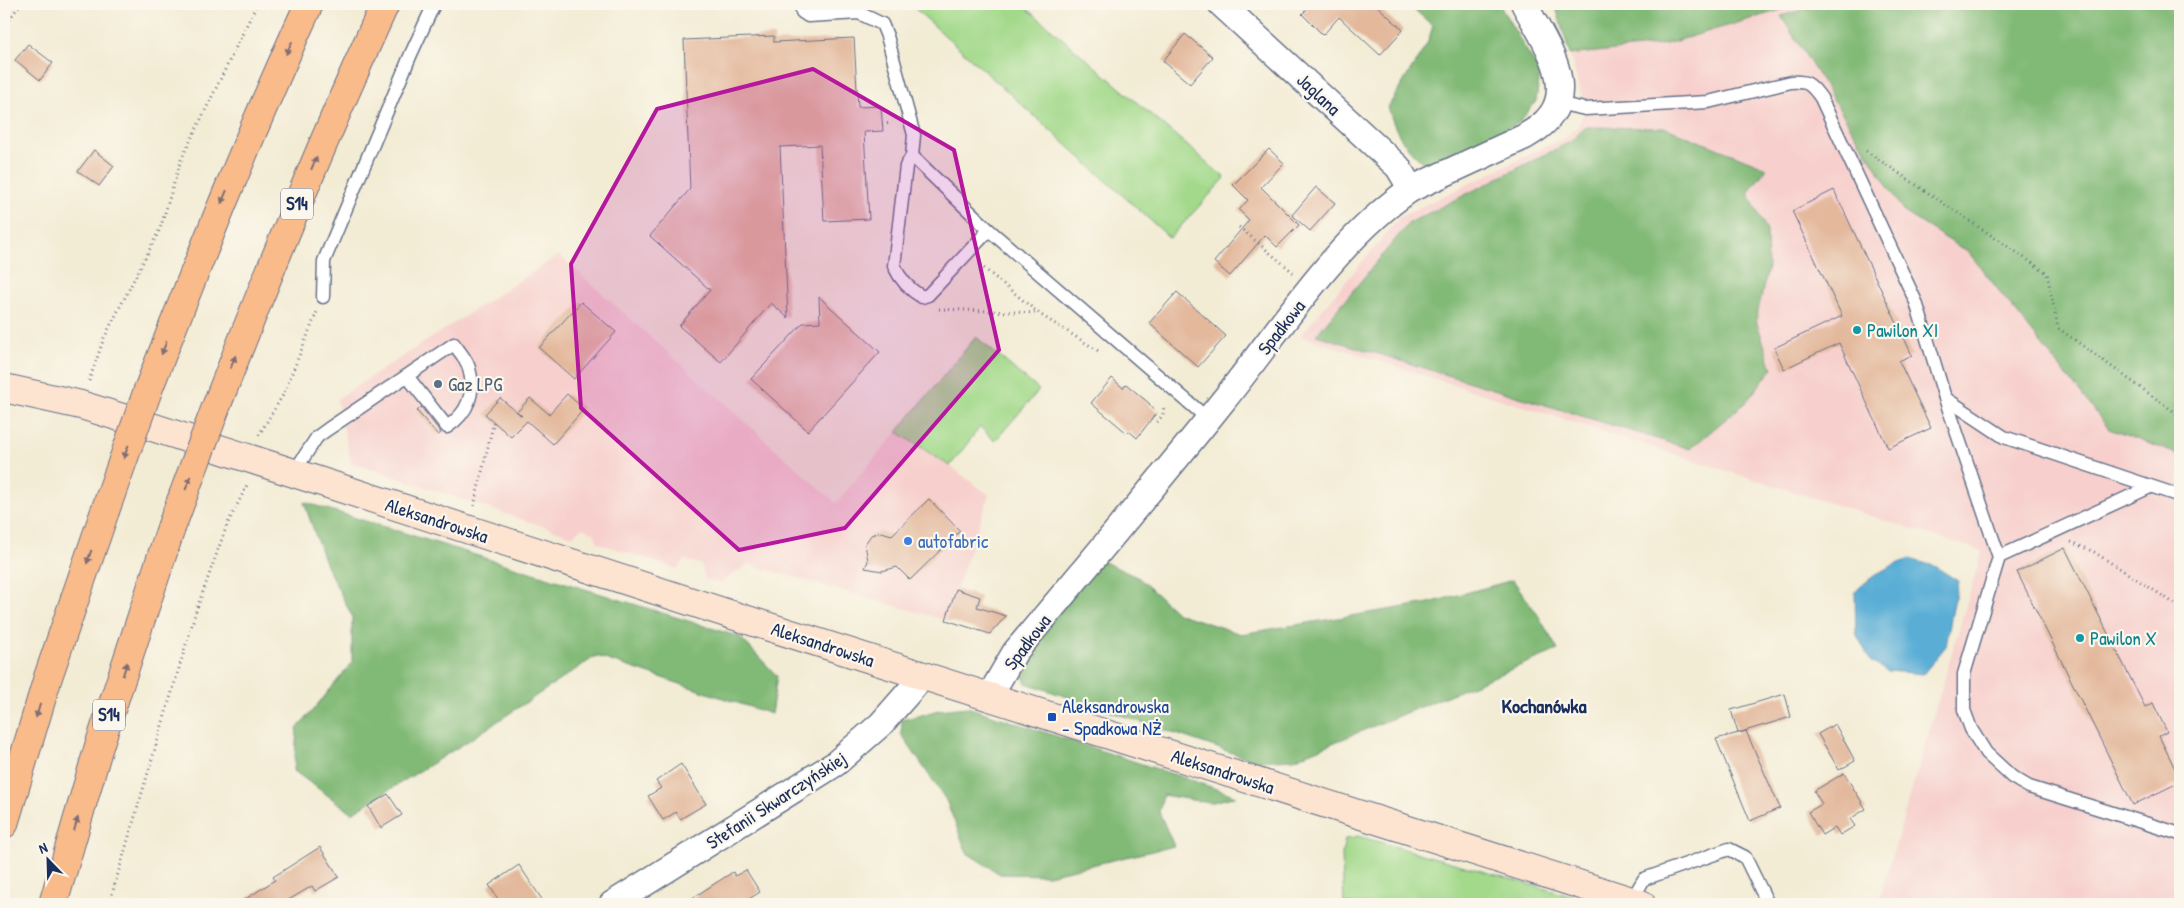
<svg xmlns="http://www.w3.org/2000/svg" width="2184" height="908" font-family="'Patrick Hand',sans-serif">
  <rect width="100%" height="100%" fill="#fbf7ec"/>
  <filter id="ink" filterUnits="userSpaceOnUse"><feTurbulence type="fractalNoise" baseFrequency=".02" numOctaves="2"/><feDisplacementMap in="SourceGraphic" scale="10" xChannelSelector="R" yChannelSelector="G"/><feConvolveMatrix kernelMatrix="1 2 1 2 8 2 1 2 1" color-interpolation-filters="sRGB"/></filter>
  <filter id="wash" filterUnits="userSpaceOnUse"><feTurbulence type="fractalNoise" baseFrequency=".0096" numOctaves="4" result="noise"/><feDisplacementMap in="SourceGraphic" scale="20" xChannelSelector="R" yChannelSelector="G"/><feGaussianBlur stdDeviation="1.12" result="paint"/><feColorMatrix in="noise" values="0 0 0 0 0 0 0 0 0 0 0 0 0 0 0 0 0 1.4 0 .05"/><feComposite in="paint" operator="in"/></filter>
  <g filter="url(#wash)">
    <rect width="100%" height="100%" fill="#f3ecd5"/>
    <g fill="#f7d0cd">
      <polygon points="1801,4 2180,4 2180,904 1878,904 1982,551 1300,336 1400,217 1566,137 1578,126 1585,109 1570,55 1666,44"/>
      <polygon points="559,255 836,503 897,432 950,466 989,495 946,620 748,564 720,583 705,579 701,564 684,560 677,569 598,543 594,533 582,528 572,536 351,462 337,399"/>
    </g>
    <g fill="#a2d98a" stroke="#5e8474">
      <polygon points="910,4 1022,4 1225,178 1170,238"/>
      <polygon points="976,337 1039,390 995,441 980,427 950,466 897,432"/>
      <polygon points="1358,836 1585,900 1582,904 1344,904 1342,854 1345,839"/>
    </g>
    <g fill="#81b976" stroke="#4e746a">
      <path d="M1408,4h91l41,69 -4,28 -17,22 -93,42c-22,-18 -30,-31 -38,-58l39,-63 6,-18z"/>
      <polygon points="1555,4 1801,4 1666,44 1570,55"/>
      <polygon points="1822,4 2180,4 2180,455 2109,429 1969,253 1904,212 1781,16"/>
      <polygon points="1586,127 1666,128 1767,168 1748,193 1767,231 1768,267 1756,320 1772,369 1747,401 1690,449 1316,335 1409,223 1570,142"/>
      <polygon points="304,502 740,637 777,676 771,714 596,656 468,741 352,813 294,771 297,729 352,663 352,616 325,563"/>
      <polygon points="1100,560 1139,578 1177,613 1241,634 1429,603 1513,580 1538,615 1558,650 1294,759 1256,761 1026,683 1022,675 1023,658"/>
      <polygon points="967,707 1194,781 1236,796 1210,803 1163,795 1159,812 1174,846 1048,875 1000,874 967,853 946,800 901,734 902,720 939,710"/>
    </g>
    <path fill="#5aaed6" stroke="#3a6e9a" d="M1910,559l24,7 24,15 -12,65 -23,28 -36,-3 -16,-9 -15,-29 -1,-41c17,-17 33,-26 55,-33z"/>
    <g id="blocks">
      <g fill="#e3b89b">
        <polygon points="1312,4 1375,4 1403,30 1380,55 1339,17 1323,35 1302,14"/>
        <polygon points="1185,34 1213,57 1190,84 1163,61"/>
        <polygon points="774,36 774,42 854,38 858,107 881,106 883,131 864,132 869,219 824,221 820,145 780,147 788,318 771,303 721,362 679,326 710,290 650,236 690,189 684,40"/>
        <polygon points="28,44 53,63 40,80 15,60"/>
        <polygon points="1269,149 1284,163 1261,187 1299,225 1277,247 1265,235 1230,276 1214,262 1249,220 1239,210 1248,200 1233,185"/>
        <polygon points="94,150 114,166 99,186 78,171"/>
        <polygon points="1316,187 1335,203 1310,231 1292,215"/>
        <polygon points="1834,190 1912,355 1899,361 1931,428 1888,448 1839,343 1784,369 1774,348 1842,316 1792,211"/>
        <polygon points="1177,292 1226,336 1198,367 1149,323"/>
        <polygon points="819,297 880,352 808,431 751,379 803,323 820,322"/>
        <polygon points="581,302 616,332 574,379 539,348"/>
        <polygon points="1112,378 1123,388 1126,384 1150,404 1149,405 1157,412 1137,438 1129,431 1127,433 1091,403"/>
        <polygon points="567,394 584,409 553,444 527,421 511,437 485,414 500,398 522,416 517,412 530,398 549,414"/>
        <polygon points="421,407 441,433 438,435 417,411"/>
        <polygon points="929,499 960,531 910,580 897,567 882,571 865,568 868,561 865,544 871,535 881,532 892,535"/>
        <polygon points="2065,548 2145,707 2153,703 2167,732 2159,736 2180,779 2180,782 2133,805 2017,572"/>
        <polygon points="956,589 980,597 977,607 1006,616 990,634 946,620"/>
        <polygon points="1785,694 1791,717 1738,733 1731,710"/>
        <polygon points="1835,724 1855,761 1839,770 1818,734"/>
        <polygon points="1746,731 1780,808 1750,821 1716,739"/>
        <polygon points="681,764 706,804 680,819 676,812 663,820 648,796 661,788 656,781"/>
        <polygon points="1844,773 1866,809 1850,819 1855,826 1840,835 1835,827 1822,835 1808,812 1822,804 1814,791"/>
        <polygon points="388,794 402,815 381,828 368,806"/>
        <polygon points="320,847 339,877 315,891 312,886 282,904 238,904 275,880 273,877"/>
        <polygon points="519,865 545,904 501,904 489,885"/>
        <polygon points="746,870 760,892 741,904 683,904 733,872 735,876"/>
      </g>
    </g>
  </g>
  <g filter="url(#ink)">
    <use href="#blocks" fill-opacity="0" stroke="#677188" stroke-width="1"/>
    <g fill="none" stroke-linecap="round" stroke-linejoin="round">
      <g stroke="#677188" stroke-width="15">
        <g id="lane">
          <path d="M801,4l1,8 6,4 51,-3 23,11 5,12 27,99 -2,21 -6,10 -12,100c6,13 16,24 28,31l6,-2 61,-65"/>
          <path d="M1557,103l28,6 123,-7 83,-20c17,-1 20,2 30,16l95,204 29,96 54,159 -35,117v36l7,19 15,24 26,24 17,10 151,47"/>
          <polyline points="912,156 989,230 1208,419"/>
          <polyline points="323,297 324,261 411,54 434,4"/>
          <polyline points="1945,398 2004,437 2180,496"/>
          <path d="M294,472l23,-35 11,-8 126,-85c5,7 13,16 15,24 7,25 -1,45 -22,59l-40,-51"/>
          <polyline points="1999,557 2150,487"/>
          <polyline points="1631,901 1644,879 1729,849 1745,857 1768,904"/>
        </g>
      </g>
      <g stroke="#677188" stroke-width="28">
        <g id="street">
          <polyline points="1221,4 1398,167 1411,189"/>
          <path d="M989,697l26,-45c70,-83 140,-166 208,-251 56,-70 113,-161 188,-212l113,-52c10,-6 20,-12 27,-22 25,-33 -11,-81 -27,-111"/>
          <polyline points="612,904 835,764 881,724 923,676"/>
        </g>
      </g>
      <g stroke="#677188" stroke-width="30">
        <polyline id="secondary" points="4,388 81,405 155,428 757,623 1641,904"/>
      </g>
      <g stroke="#677188" stroke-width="30">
        <g id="highway">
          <path d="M148,390c51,-130 103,-260 161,-386"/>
          <path d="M216,407c53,-136 108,-270 169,-403"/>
          <polyline points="4,824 48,677 105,511"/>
          <polyline points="53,904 99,746 171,528"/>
        </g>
      </g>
      <g stroke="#677188" stroke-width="3" stroke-dasharray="1 4" stroke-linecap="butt">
        <polyline points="4,28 20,4"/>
        <polyline points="882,124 892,123"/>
        <polyline points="1866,151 2047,273 2058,328 2180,416"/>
        <polyline points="1239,227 1294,273"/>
        <polyline points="980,265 1041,315 1100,352"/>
        <polyline points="939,309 1037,313"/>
        <polyline points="89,381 104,338 160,229 181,160 257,4"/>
        <polyline points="1157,422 1163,415 1164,405"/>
        <polyline points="259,435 283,395 317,312"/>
        <polyline points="474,506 494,421"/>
        <polyline points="2071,542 2094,552 2180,607"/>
        <polyline points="109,904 196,611 227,525 248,483"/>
      </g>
      <use href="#lane" stroke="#fff" stroke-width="12"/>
      <use href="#street" stroke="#fff" stroke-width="25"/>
      <use href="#secondary" stroke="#fde4d1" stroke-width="28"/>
      <use href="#highway" stroke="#fabb8b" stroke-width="28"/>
      <g stroke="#677188" stroke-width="30" stroke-linecap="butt">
        <g id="highway-bridge">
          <polyline points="105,511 148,390"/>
          <polyline points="171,528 216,407"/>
        </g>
      </g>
      <use href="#highway-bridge" stroke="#fabb8b" stroke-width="28"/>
    </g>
    <defs><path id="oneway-solid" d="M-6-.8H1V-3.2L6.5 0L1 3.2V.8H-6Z" transform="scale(1.25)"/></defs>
    <g fill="#7f6e72">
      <use href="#oneway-solid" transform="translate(289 48) rotate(115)"/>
      <use href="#oneway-solid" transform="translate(314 163) rotate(-67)"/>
      <use href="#oneway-solid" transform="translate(224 197) rotate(113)"/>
      <use href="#oneway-solid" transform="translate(164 348) rotate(111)"/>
      <use href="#oneway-solid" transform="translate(233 362) rotate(-69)"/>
      <use href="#oneway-solid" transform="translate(126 452) rotate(110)"/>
      <use href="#oneway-solid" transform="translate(188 483) rotate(-70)"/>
      <use href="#oneway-solid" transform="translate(89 557) rotate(109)"/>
      <use href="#oneway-solid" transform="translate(125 669) rotate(-72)"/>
      <use href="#oneway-solid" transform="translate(38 711) rotate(107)"/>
      <use href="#oneway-solid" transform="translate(76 824) rotate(-74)"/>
    </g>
  </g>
  <path fill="#b5179e" fill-opacity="0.2" stroke="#b5179e" stroke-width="4" stroke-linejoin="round" d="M813,69l141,81 45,200 -154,178 -106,22 -158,-142 -10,-144 86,-155z"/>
  <g fill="#0f9aa8" stroke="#fbf7ec" stroke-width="2">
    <circle cx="1857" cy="330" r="5"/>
    <circle cx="2080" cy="638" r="5"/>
  </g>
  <circle fill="#5c6f8a" stroke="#fbf7ec" stroke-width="2" cx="438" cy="384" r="5"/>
  <circle fill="#3f7fe0" stroke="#fbf7ec" stroke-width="2" cx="908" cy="541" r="5"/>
  <rect fill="#1a4fb4" stroke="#fbf7ec" stroke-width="2" x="1047" y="712" width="10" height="10" rx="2.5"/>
  <g text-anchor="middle" stroke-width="4.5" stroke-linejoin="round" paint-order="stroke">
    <g fill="#fbf7ec" stroke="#5e6b89" stroke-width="1">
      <rect x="281" y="188.5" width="32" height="31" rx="4"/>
      <rect x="93" y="699.5" width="32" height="31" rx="4"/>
    </g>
    <g font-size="18" font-weight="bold" fill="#1b2f5e">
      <text x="297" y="210">S14</text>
      <text x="109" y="721">S14</text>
    </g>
    <g font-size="19" fill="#1b2f5e" stroke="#fbf7ec">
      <text transform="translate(1319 94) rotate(43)" y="7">Jaglana</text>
      <text transform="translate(1281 327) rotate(-52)" y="7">Spadkowa</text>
      <text transform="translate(437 520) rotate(18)" y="7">Aleksandrowska</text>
      <text transform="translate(1027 642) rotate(-53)" y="7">Spadkowa</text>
      <text transform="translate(823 644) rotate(18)" y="7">Aleksandrowska</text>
      <text transform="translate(1223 771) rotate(18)" y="7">Aleksandrowska</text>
      <text transform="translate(776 800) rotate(-33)" y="7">Stefanii Skwarczyńskiej</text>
    </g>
    <g font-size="19" fill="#0d838f" stroke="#fbf7ec" text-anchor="start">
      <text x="1867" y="337">Pawilon XI</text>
      <text x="2090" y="645">Pawilon X</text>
    </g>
    <g font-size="19" fill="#4e5e75" stroke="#fbf7ec" text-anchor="start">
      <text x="448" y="391">Gaz LPG</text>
    </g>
    <g font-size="19" fill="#366cbe" stroke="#fbf7ec" text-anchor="start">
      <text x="918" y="548">autofabric</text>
    </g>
    <g font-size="19" fill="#164399" stroke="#fbf7ec" text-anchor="start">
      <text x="1062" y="713">Aleksandrowska<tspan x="1062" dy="22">- Spadkowa NŻ</tspan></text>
    </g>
    <g font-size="20" font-weight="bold" fill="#1b2f5e" stroke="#fbf7ec">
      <text x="1544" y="713">Kochanówka</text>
    </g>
  </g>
  <rect width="2184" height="908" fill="none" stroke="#fbf7ec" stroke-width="20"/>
  <g transform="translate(48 860) rotate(337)" stroke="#fbf7ec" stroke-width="4" paint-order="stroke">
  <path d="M0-4L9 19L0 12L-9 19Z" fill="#1b2f5e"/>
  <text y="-8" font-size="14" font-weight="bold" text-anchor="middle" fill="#1b2f5e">N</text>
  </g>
</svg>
